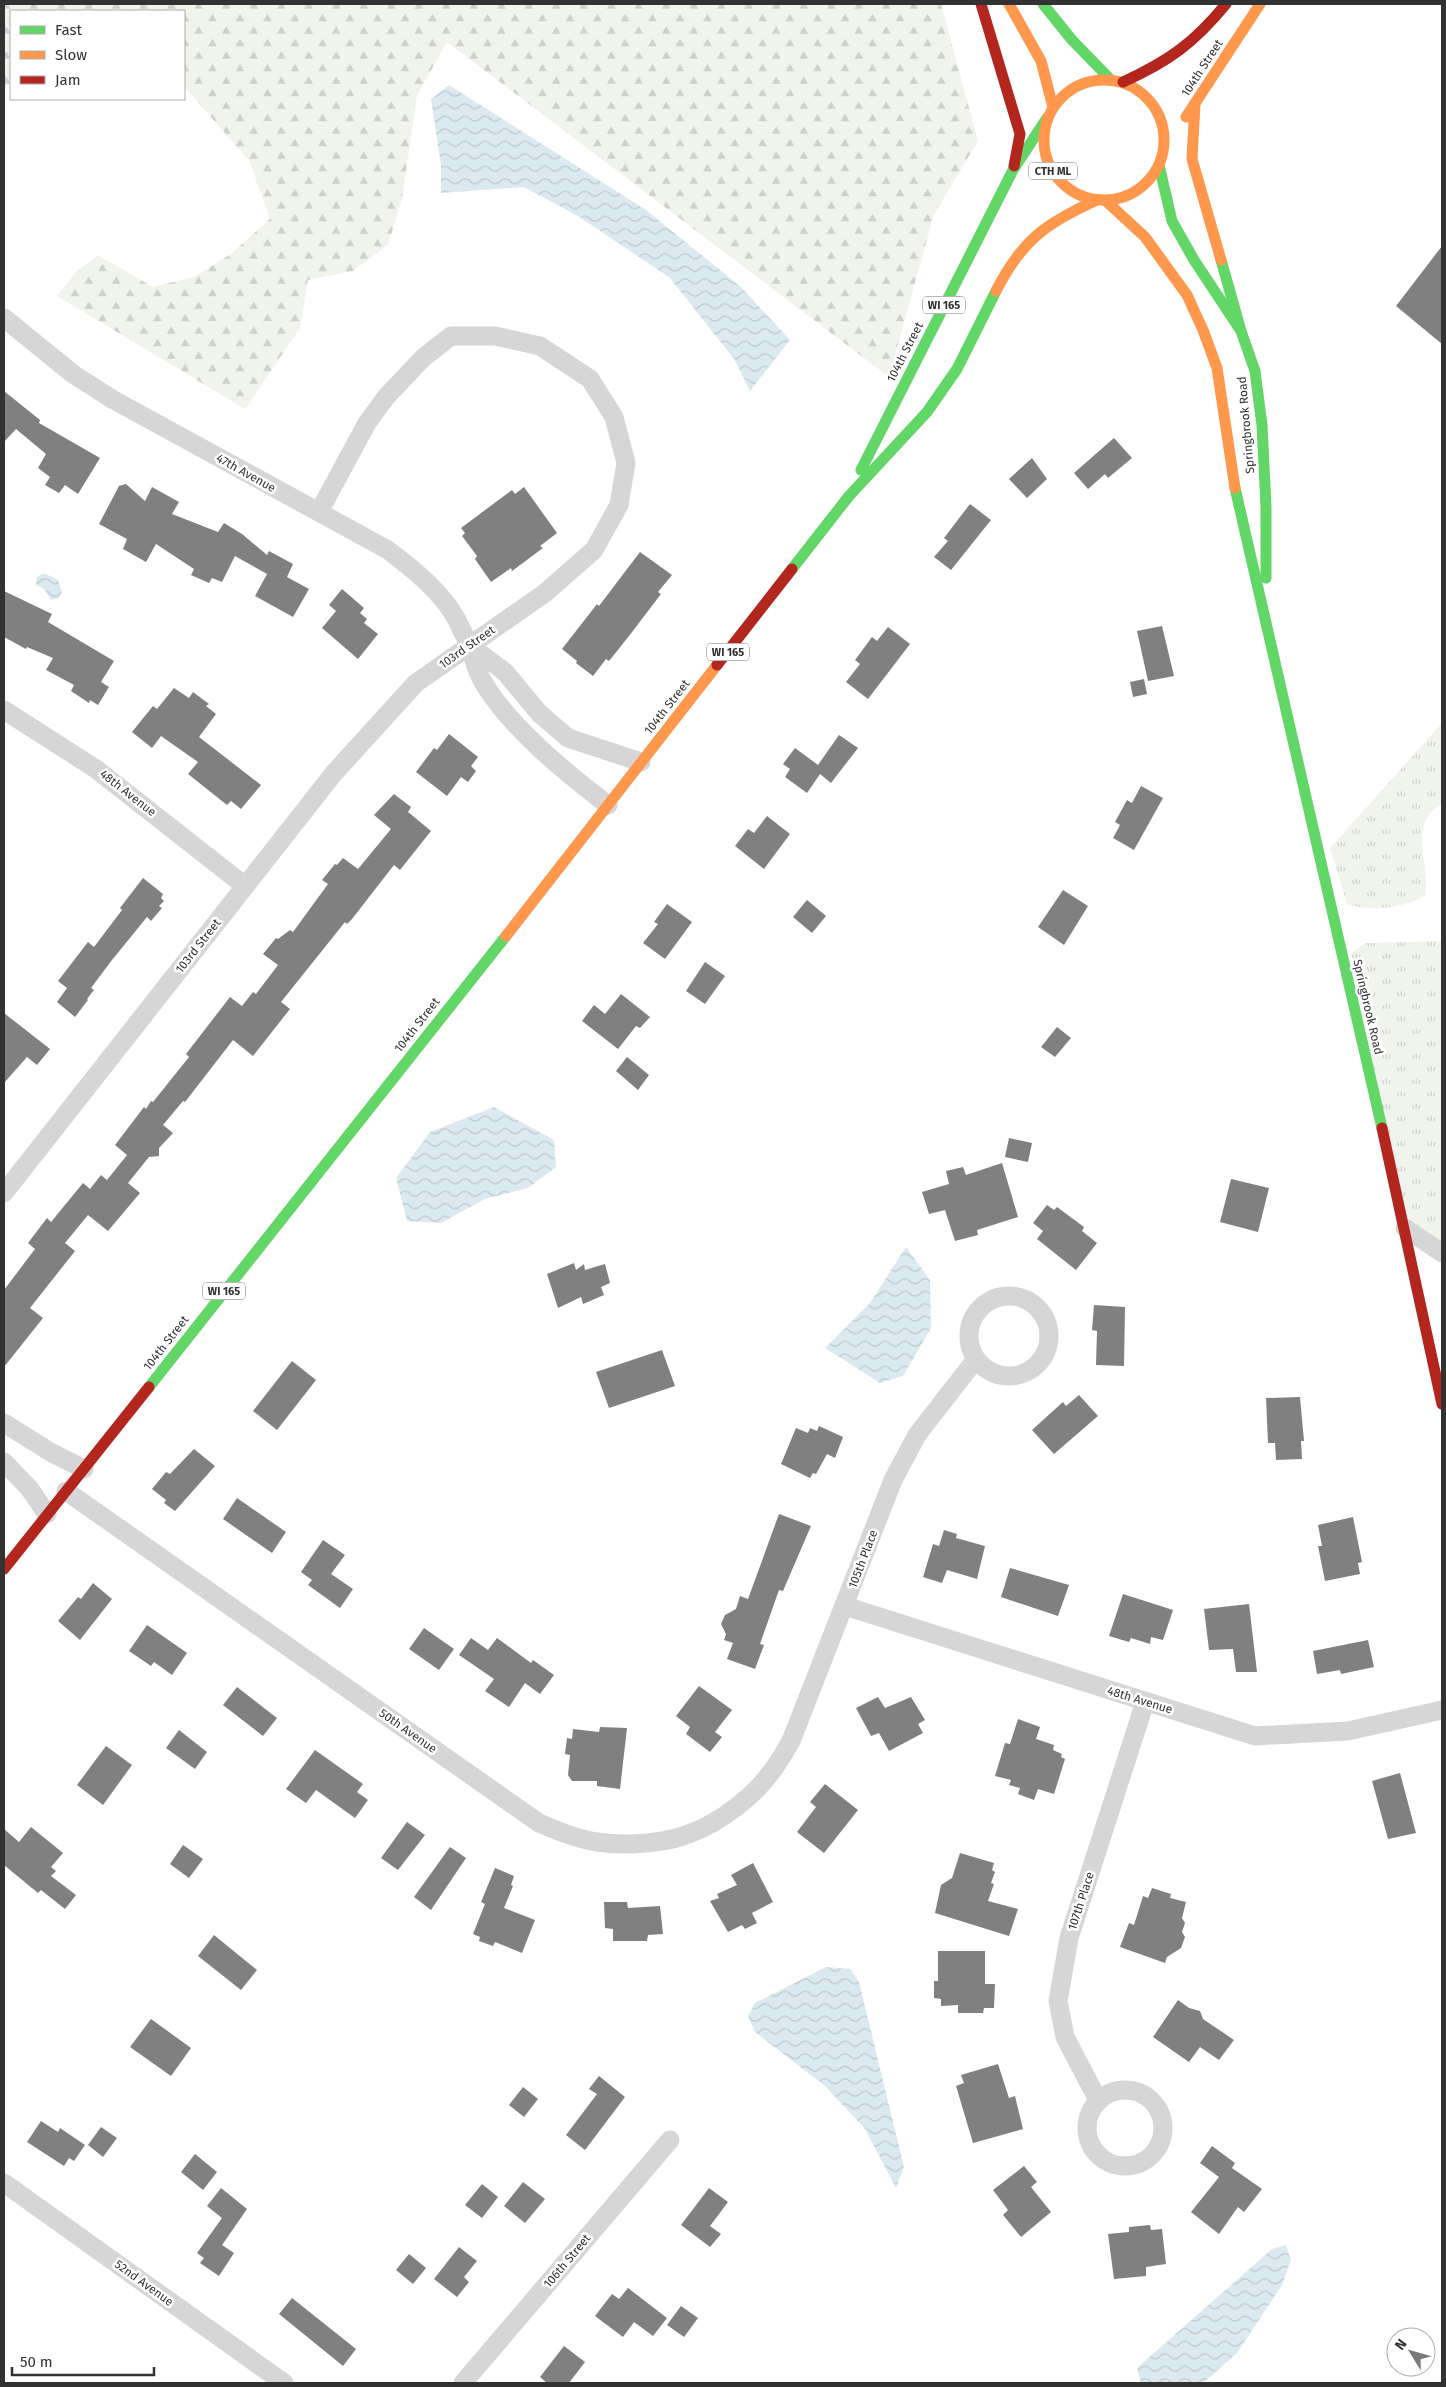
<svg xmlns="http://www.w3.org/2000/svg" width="1446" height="2387" font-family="'Fira Sans',sans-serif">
  <defs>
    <pattern id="grass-tufts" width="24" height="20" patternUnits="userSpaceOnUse" patternTransform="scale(1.25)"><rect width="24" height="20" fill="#f1f3ed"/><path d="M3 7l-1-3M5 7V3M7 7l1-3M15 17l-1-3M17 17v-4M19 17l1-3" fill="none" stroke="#cfd1cc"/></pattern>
    <pattern id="forest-firs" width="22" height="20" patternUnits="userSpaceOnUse" patternTransform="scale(1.25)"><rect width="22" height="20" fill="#f1f3ed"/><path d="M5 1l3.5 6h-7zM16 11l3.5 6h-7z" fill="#cfd1cc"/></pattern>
    <pattern id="water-waves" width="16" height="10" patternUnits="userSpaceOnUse" patternTransform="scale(1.25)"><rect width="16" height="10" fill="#dbeaf0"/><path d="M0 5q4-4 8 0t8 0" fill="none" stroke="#bcc9ce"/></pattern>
  </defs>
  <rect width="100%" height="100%" fill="#fff"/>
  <g fill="url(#grass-tufts)">
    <path d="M1442,723v81c-36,20 -11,59 -17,92 -22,12 -54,16 -78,8l-17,-56z"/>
    <polygon points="1442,941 1442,1253 1405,1228 1351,953 1365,943"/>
  </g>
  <polygon fill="url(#forest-firs)" points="4,4 941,4 978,141 934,214 889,377 447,42 417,95 402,199 388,245 353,271 308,280 300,328 245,409 57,296 76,272 98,255 153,287 194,277 231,254 270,219 250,162 184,86 184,11 11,11 11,83 4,88"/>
  <g fill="url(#water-waves)">
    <polygon points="449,85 646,210 741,287 790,340 750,391 734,359 670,278 578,216 524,187 441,193 441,165 431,99"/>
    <polygon points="41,574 46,574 58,580 62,592 59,598 51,600 44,589 36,585 37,577"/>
    <polygon points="494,1107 554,1140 556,1167 528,1188 485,1199 441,1223 407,1221 396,1178 430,1132"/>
    <polygon points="906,1247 930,1280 931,1328 903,1376 880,1383 825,1348 870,1303"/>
    <polygon points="826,1967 850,1969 859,1982 904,2167 896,2188 865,2129 825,2086 755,2032 748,2016 755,2003"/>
    <polygon points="1286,2245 1291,2260 1282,2285 1237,2353 1203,2383 1141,2383 1137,2368 1272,2249"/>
  </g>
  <g fill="#808080">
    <polygon points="1442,246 1442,344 1396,306"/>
    <polygon points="4,391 40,420 39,423 100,458 78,494 65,485 59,493 45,485 50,477 38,468 46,454 16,429 4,442"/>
    <polygon points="1114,438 1132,458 1108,478 1105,474 1088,489 1074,473"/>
    <polygon points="1032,458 1047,479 1027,498 1009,479"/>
    <polygon points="126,484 145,501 152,487 179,502 172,514 218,532 224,523 242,534 267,555 269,551 293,564 287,577 309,589 293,617 255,596 267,574 235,556 222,582 212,578 209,583 191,575 194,569 156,544 146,562 123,549 127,539 99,524 119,486"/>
    <polygon points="524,487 557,533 540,546 543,548 512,571 511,568 491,582 475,559 477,556 462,536 465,533 461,528 512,490 515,494"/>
    <polygon points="970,504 991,520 951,570 934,557 948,541 944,538"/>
    <polygon points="640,552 672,575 658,592 661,594 629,636 609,661 606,659 593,676 576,663 577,661 562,649 597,604 599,606"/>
    <polygon points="342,589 364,608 360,613 367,619 364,623 378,634 358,659 322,628 336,611 329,605"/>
    <polygon points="4,591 52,614 48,622 114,661 101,682 109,687 98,705 90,700 89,703 71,691 74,685 46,670 53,658 27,647 26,649 4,637"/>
    <polygon points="1162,626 1174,676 1148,681 1137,631"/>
    <polygon points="888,627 910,644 868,699 846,682 860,664 855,660 872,637 877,641"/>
    <polygon points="1144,679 1147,694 1133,697 1130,682"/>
    <polygon points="174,688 189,698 193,692 209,704 206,706 216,714 199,737 261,785 241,809 231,801 227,805 188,774 198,762 161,736 152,748 132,732 153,706 157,709"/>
    <polygon points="449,734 478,757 471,766 476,771 468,782 461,777 447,796 416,772 434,748 437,750"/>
    <polygon points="839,735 858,748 831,783 820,774 807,793 785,777 790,769 783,764 795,748 818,765"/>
    <polygon points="1141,786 1163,798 1134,850 1113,838 1120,825 1115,822 1127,800 1132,803"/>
    <polygon points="394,794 411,807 408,812 431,831 400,870 394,865 352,919 347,924 345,922 281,1002 290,1009 253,1056 233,1040 185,1102 183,1101 163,1125 173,1133 159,1148 159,1156 149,1157 128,1183 140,1193 108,1231 88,1215 65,1243 75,1251 30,1308 43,1318 4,1367 4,1290 35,1249 28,1243 47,1218 51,1222 83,1183 90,1189 101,1175 107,1180 127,1155 115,1145 144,1107 146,1109 151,1101 153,1102 189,1057 186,1054 230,997 242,1006 253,992 256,994 278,965 263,954 276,938 278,939 290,930 293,932 328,884 322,880 335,864 337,865 343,858 358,869 391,829 374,815"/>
    <polygon points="767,816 790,834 764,869 735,846 748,829 754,833"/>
    <polygon points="143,878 163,894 161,898 164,901 159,906 162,908 151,921 147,917 112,960 91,988 94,990 87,999 88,1000 75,1017 57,1002 67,988 58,981 88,942 94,947 122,910 120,908"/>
    <polygon points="1063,890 1088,906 1064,945 1038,927"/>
    <polygon points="807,900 826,916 812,933 793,917"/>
    <polygon points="667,904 692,922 665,959 643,943 658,924 654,922"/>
    <polygon points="705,962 725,976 705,1004 686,991"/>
    <polygon points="621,994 650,1017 640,1028 636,1026 618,1049 582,1021 594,1005 605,1014"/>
    <polygon points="4,1013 50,1049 37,1065 27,1057 4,1083"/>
    <polygon points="1057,1027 1071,1038 1055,1057 1041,1047"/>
    <polygon points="627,1057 649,1075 638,1090 616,1071"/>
    <polygon points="1009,1138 1032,1143 1028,1162 1005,1157"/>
    <polygon points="1002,1163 1018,1217 977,1230 978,1235 955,1241 945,1210 929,1214 922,1192 949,1184 946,1171 963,1167 966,1175"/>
    <polygon points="1231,1179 1269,1188 1258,1232 1220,1222"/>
    <polygon points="1047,1205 1054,1210 1057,1207 1084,1227 1082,1231 1097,1243 1076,1270 1037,1239 1043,1231 1033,1223"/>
    <polygon points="574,1263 576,1270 584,1264 585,1270 605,1264 610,1283 601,1287 604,1295 583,1304 581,1297 558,1308 547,1274"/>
    <polygon points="1094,1305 1125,1307 1124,1366 1096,1365 1097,1331 1092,1330"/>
    <polygon points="662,1350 675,1386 609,1408 596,1372"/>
    <polygon points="292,1361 316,1380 277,1430 253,1411"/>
    <polygon points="1079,1395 1098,1416 1054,1454 1032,1430 1063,1402 1066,1406"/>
    <polygon points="1300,1397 1304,1441 1301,1441 1302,1459 1276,1460 1275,1443 1268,1443 1266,1398"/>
    <polygon points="819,1426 843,1437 835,1458 827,1454 816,1474 813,1473 810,1478 781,1464 796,1428 808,1433 810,1428 817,1431"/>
    <polygon points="194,1449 215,1466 175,1511 164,1503 166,1500 152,1489 166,1472 170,1474"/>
    <polygon points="237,1498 286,1532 272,1553 223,1519"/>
    <polygon points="779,1514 811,1526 783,1591 779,1590 760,1644 764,1645 755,1669 727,1659 733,1643 724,1640 726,1634 721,1624 725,1615 736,1609 740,1596 748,1599"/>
    <polygon points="1353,1517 1362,1562 1358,1563 1360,1574 1325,1581 1318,1546 1322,1546 1318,1525"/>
    <polygon points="944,1530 957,1534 956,1538 985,1546 977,1579 947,1570 942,1583 923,1577 933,1544 939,1546"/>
    <polygon points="323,1540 345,1555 331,1574 353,1589 340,1608 308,1585 312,1580 301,1572"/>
    <polygon points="1010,1568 1069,1585 1058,1616 1001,1597"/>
    <polygon points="93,1583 112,1599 80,1640 58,1621 78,1597 81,1599"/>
    <polygon points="1123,1594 1173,1610 1163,1640 1151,1637 1150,1644 1131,1638 1129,1642 1109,1636"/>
    <polygon points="1249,1604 1257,1672 1236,1672 1233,1649 1209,1650 1204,1609"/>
    <polygon points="147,1625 187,1653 172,1675 154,1662 151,1666 129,1651"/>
    <polygon points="424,1628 454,1649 439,1670 409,1649"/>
    <polygon points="471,1638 488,1650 497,1638 531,1663 533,1660 554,1675 540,1694 525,1683 509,1707 485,1691 494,1679 459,1655"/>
    <polygon points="1368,1640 1374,1667 1341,1674 1340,1670 1317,1674 1313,1651"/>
    <polygon points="699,1686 732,1710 715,1732 722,1737 710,1752 686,1734 690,1727 676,1716"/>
    <polygon points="237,1687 277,1718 263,1736 223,1705"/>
    <polygon points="878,1697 885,1708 911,1697 925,1720 918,1724 923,1733 889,1751 879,1733 871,1736 856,1708"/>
    <polygon points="1018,1719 1040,1727 1036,1739 1054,1745 1053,1750 1062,1754 1061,1757 1065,1759 1054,1794 1038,1789 1034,1800 1018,1794 1020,1788 1009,1785 1011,1780 995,1776 1005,1743 1010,1744"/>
    <polygon points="600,1727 627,1728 620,1789 597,1786 597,1781 572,1781 568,1775 570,1755 565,1754 567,1738 572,1739 573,1729 599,1732"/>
    <polygon points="179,1730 207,1752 195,1769 166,1748"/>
    <polygon points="106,1746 132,1765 103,1805 77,1785"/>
    <polygon points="315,1750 363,1784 357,1792 368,1800 355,1818 316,1790 306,1803 286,1789"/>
    <polygon points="1400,1773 1416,1833 1388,1839 1372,1781"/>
    <polygon points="825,1784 858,1810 824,1853 797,1832 816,1807 810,1802"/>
    <polygon points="407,1822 425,1835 398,1870 381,1858"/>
    <polygon points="31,1827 63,1853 51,1867 56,1871 51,1876 76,1895 65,1909 41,1890 38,1893 4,1865 4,1829 19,1842"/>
    <polygon points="183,1845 203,1859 189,1878 170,1864"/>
    <polygon points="450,1847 466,1858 431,1910 414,1897"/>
    <polygon points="960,1853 994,1863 992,1870 995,1872 991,1883 994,1884 988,1901 1018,1909 1009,1936 935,1913 941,1885 952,1878"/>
    <polygon points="753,1863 773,1902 752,1913 757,1923 745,1929 742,1925 728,1932 710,1901 719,1898 717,1894 737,1885 731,1875"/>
    <polygon points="495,1868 514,1876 511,1885 513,1886 504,1908 535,1920 522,1953 495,1942 493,1946 479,1941 480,1937 473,1934 485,1904 481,1902"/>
    <polygon points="1152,1888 1171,1894 1170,1898 1186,1902 1182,1918 1185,1923 1182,1932 1185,1937 1181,1948 1167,1957 1165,1963 1120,1947 1129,1923 1134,1925 1143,1896 1148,1898"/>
    <polygon points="604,1902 627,1902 628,1908 660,1906 663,1934 648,1935 647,1941 613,1941 613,1929 605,1928"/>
    <polygon points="214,1935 257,1970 241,1990 198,1956"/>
    <polygon points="938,1951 985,1951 985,1984 995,1984 994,2008 984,2008 983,2013 958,2013 958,2005 941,2006 941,1999 934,1998 934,1981 938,1981"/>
    <polygon points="1178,2000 1189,2008 1200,2011 1203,2019 1234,2040 1219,2060 1200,2047 1189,2062 1153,2037"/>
    <polygon points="151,2019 191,2048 171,2076 130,2047"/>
    <polygon points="998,2064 1009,2098 1015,2096 1023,2129 973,2143 956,2086 964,2083 961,2075"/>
    <polygon points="599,2076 625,2097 585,2150 566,2135 597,2094 589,2089"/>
    <polygon points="523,2087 538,2099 524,2117 509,2105"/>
    <polygon points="41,2121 58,2132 60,2128 85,2145 74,2161 69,2158 64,2166 27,2142"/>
    <polygon points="101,2127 117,2138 103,2157 88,2145"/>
    <polygon points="1212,2146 1235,2163 1232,2168 1262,2189 1244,2212 1238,2207 1219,2234 1191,2212 1219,2177 1200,2163"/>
    <polygon points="195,2154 217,2172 203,2190 181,2172"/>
    <polygon points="1024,2166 1037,2182 1031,2187 1051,2212 1021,2237 1003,2215 1008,2210 993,2190"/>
    <polygon points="523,2182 545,2199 525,2223 504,2206"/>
    <polygon points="482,2184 498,2197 482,2218 465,2205"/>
    <polygon points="221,2188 247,2209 222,2245 234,2253 219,2276 200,2263 204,2258 197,2253 222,2218 207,2206"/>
    <polygon points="709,2188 728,2202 710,2226 721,2234 710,2247 681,2225"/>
    <polygon points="1150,2225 1151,2230 1162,2229 1166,2264 1146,2267 1146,2276 1114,2279 1108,2234 1129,2232 1129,2227"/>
    <polygon points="459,2247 477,2261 464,2277 469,2282 457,2297 434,2279"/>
    <polygon points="409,2254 426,2268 413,2284 396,2270"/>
    <polygon points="628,2288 667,2318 653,2336 634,2322 623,2337 595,2316 612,2294 619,2299"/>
    <polygon points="292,2298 356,2349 343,2366 279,2314"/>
    <polygon points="681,2306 698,2318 684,2337 667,2325"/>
    <polygon points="564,2346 585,2362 569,2383 547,2383 540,2377"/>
  </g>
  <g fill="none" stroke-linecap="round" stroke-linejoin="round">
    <g stroke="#d6d6d6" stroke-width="19">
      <path d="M4,318l69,56 39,25 276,151c25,19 54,42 69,70 4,9 9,18 13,28 4,10 6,22 12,32 26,46 84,93 126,125"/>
      <polyline points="469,645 505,672 539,713 568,738 641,762"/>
      <polyline points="4,710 96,769 245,886"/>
      <polyline points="4,1193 334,773 416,683 545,593 594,550 619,505 626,463 614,417 590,379 540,346 495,336 451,336 423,358 386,397 367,423 319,512"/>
      <polyline points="1405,1228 1442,1253"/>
      <circle cx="1009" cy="1336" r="40"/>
      <polyline points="4,1423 52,1453 84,1469"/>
      <polyline points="4,1462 29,1488 47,1514"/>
      <path d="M66,1491l473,332c19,8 38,16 58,19 27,4 69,2 94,-9 30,-11 63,-37 81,-62 7,-9 13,-20 19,-30l102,-261 24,-45 59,-76"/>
      <polyline points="845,1606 1255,1736 1348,1731 1442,1710"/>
      <circle cx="1125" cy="2128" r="38"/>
      <polyline points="1098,2100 1065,2037 1058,2001 1069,1938 1145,1702"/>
      <polyline points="4,2183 284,2383"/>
      <polyline points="463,2383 670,2140"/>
    </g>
    <g stroke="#63d668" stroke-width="11">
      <polyline points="1043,4 1072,40 1111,80"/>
      <polyline points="1159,165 1172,221 1194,260 1241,331 1255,371 1262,425 1266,507 1266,578"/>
      <polyline points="1221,260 1241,331"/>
      <polyline points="861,470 1013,170 1047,118"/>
      <polyline points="1235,488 1382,1128"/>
      <polyline points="792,569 849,496 927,412 957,369 996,291"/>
      <polyline points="149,1387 506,936"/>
    </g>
    <g stroke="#ff974d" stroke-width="11">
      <polyline points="1009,4 1041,61 1053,107"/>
      <circle cx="1104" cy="140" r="60"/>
      <polyline points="1195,103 1192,159 1221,260"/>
      <polyline points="1186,117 1260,4"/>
      <polyline points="1106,201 1145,237 1187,295 1203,330 1217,368 1235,488"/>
      <path d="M996,291c26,-51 50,-68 101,-91"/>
      <polyline points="506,936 717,665"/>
    </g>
    <g stroke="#b3261e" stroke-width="11">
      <polyline points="981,4 1020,134 1014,166"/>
      <path d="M1123,82c46,-21 71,-39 103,-78"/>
      <polyline points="717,665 792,569"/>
      <polyline points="1382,1128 1442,1404"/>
      <polyline points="4,1569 149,1387"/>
    </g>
  </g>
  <g text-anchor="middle" stroke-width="5" stroke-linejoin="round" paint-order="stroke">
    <g fill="#fff" stroke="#707070" stroke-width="1">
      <rect x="1029" y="162.5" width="48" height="17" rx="4"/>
      <rect x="923" y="296.5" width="42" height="17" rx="4"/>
      <rect x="707" y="643.5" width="42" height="17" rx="4"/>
      <rect x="203" y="1282.5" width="42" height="17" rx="4"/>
    </g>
    <g font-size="11" font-weight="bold" fill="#323232">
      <text x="1053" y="175">CTH ML</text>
      <text x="944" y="309">WI 165</text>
      <text x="728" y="656">WI 165</text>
      <text x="224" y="1295">WI 165</text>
    </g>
    <g font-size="12" fill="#323232" stroke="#fff">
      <text transform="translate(1202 68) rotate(-57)" y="4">104th Street</text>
      <text transform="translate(905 352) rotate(-63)" y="4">104th Street</text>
      <text transform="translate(1246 425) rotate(-95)" y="4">Springbrook Road</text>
      <text transform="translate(246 473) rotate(29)" y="4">47th Avenue</text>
      <text transform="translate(467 647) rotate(-35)" y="4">103rd Street</text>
      <text transform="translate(667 707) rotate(-52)" y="4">104th Street</text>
      <text transform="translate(128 793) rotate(38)" y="4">48th Avenue</text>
      <text transform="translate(198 946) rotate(-52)" y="4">103rd Street</text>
      <text transform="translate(1368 1007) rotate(77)" y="4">Springbrook Road</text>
      <text transform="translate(417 1025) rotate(-52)" y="4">104th Street</text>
      <text transform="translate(166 1343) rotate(-52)" y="4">104th Street</text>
      <text transform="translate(863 1559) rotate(-69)" y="4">105th Place</text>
      <text transform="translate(1140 1700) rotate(17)" y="4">48th Avenue</text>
      <text transform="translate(408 1731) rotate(35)" y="4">50th Avenue</text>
      <text transform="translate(1081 1901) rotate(-72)" y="4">107th Place</text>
      <text transform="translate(567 2261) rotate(-50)" y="4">106th Street</text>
      <text transform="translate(144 2283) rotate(36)" y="4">52nd Avenue</text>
    </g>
  </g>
  <rect width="1446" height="2387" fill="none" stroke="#323232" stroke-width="10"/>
  <rect x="10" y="10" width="175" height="90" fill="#ffffff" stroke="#adadad"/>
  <rect x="20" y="26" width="25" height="8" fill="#63d668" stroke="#adadad"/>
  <text x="55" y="35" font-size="15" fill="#323232">Fast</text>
  <rect x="20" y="51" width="25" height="8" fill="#ff974d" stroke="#adadad"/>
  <text x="55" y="60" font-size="15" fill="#323232">Slow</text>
  <rect x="20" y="76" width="25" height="8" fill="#b3261e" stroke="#adadad"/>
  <text x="55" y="85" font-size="15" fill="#323232">Jam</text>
  <g transform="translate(1411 2352) rotate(307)"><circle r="24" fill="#ffffff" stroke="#adadad"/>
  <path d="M0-4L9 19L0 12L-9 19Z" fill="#7a7a7a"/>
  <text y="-8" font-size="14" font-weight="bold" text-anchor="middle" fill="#323232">N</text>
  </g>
  <path d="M12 2367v8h142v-8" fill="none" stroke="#323232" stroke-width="2.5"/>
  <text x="20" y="2367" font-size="15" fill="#323232" stroke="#ffffff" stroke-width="4" paint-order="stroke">50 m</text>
</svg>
